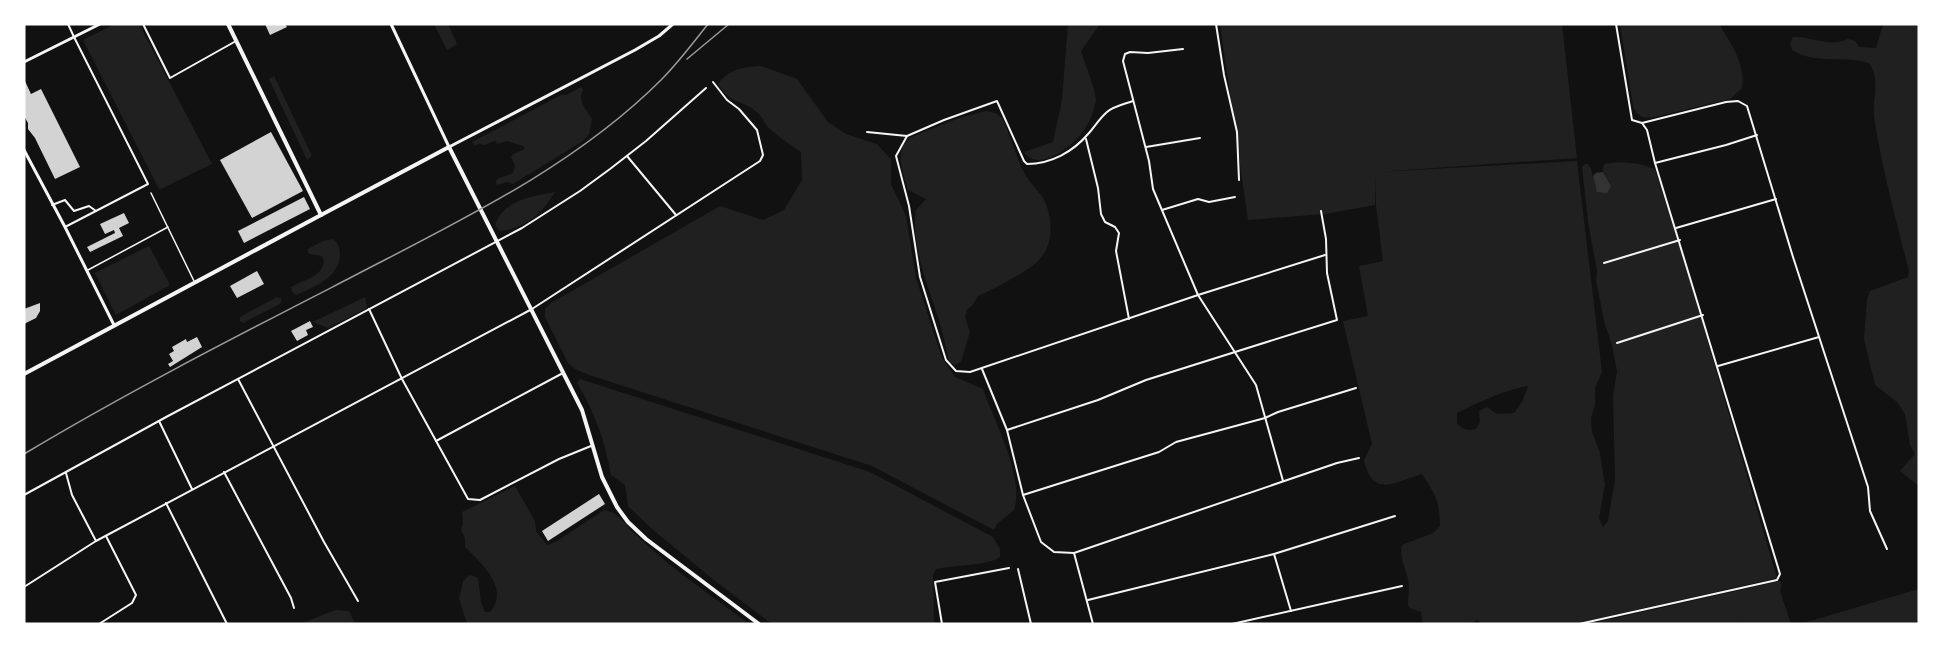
<svg xmlns="http://www.w3.org/2000/svg" width="1943" height="648" font-family="'Libre Baskerville',serif">
  <rect width="100%" height="100%" fill="#111"/>
  <g fill="#202020" fill-rule="evenodd">
    <polygon points="115,24 139,24 212,164 163,188 159,189 83,40"/>
    <polygon points="434,24 448,24 457,44 447,50"/>
    <path d="M1068,24h32l-19,27c3,11 15,39 15,49 -1,8 -7,24 -12,30 -10,15 -46,44 -60,22l29,-10 9,-42z"/>
    <path d="M1220,24h342l15,134 -199,14 199,-11 25,211 -7,16v17l-4,13 1,14 8,21 5,32 -6,33 4,9 5,-6 7,-41 -2,-84 4,-25 -5,-26 -8,-24 -8,-41 1,-9 -9,-49 -6,-55 3,-3h3l3,5 5,19 15,-2 -8,-14 1,-8c14,-3 39,-2 51,6l25,77 97,331 -204,46h-92l-3,-4 -11,4h-44l-2,-12 -11,-4 -2,-3c0,-8 2,-17 0,-26 -2,-11 -9,-21 -6,-34l31,-12 7,-7c-1,-27 -4,-30 -18,-52 -26,7 -49,26 -58,-14l8,-16 -29,-123 25,-5 -9,-50 24,-5 -7,-56v-29l-1,29 -50,9 -77,6zM1528,386l-6,16 -8,11 -17,1 -10,-7 -8,4 1,11 -4,7c-9,2 -13,1 -19,-6v-10c23,-11 47,-23 71,-27z"/>
    <path d="M1620,24h99c12,20 27,40 23,64l-12,11 -75,18c-13,2 -17,0 -22,-11z"/>
    <path d="M1883,24h36v462l-19,-15 15,-17 -5,-9 -5,-31 -8,-12 -22,-17 -11,-46 3,-40 3,-8 38,-14 1,-6c-13,-51 -27,-102 -35,-154 -2,-18 7,-38 -5,-54 -25,-8 -54,2 -77,-13l-2,-7 3,-6c19,-1 36,11 55,2l7,2 4,6 17,1z"/>
    <path d="M761,66l36,13 31,43 18,12 31,10 14,15v25l15,32 10,62 26,80 13,19 28,12c11,32 42,88 31,121l-17,14 -3,6 -122,-64 -283,-91 -14,-6 -7,-6 -23,-46v-8l6,-6 169,-97 43,14 21,-10 18,-30 -1,-28c-11,-8 -25,-16 -34,-26 -3,-4 -5,-9 -8,-12 -15,-15 -28,-8 -41,-30 11,-15 25,-17 43,-18z"/>
    <polygon points="274,76 312,156 307,160 269,79"/>
    <path d="M581,87l2,3c-6,11 3,19 9,29l-3,15 -6,7 -70,43 -6,-2 -10,3 -1,-3 1,-3 16,-6 2,-7 -4,-9 2,-3 12,-5 -2,-3 -16,-5 -10,3 -1,-3c-5,0 -8,4 -14,4l-2,-2 -5,3 -3,-4 89,-47h5z"/>
    <path d="M986,111l9,2 7,5c9,18 13,38 23,56 6,11 16,18 21,30 7,18 7,42 -8,57 -11,11 -45,28 -60,35l-6,10 -5,3 -2,8 5,15 -9,30 -6,3 -6,-3c-3,-14 -6,-28 -10,-42 -10,-32 -29,-76 -23,-110l10,-11 -18,-9c-5,-18 -14,-37 1,-52l50,-20z"/>
    <path d="M555,192c-13,22 -29,36 -55,39l-5,-6c8,-25 38,-29 60,-33z"/>
    <path d="M333,239c6,5 7,9 7,17 -2,22 -26,31 -44,39l-4,-3 -1,-5c13,-8 36,-11 32,-30 -5,-3 -10,-1 -15,-4v-4l15,-8z"/>
    <polygon points="149,246 170,285 116,315 95,273"/>
    <polygon points="277,297 282,299 280,304 243,323 240,321 240,317"/>
    <polygon points="365,297 367,308 328,328 313,322"/>
    <path d="M580,379l290,93 123,65 7,12v8c-12,9 -47,8 -64,12l-3,6 1,49h-162l-57,-43 -63,-52 -24,-23 -3,-21 -14,-10c-6,-34 -16,-62 -34,-92z"/>
    <path d="M515,486l20,35 1,10 11,14 10,-4 47,-31c15,2 22,15 32,25 34,33 75,60 113,89h-282l-8,-25 4,-18 7,-6 8,3 3,24 4,10h5c20,-24 -8,-48 -25,-65v-9l-4,-8 2,-7 -1,-11z"/>
    <polygon points="1780,581 1782,585 1780,591 1791,624 1740,624 1739,621 1738,624 1589,624"/>
    <polygon points="1919,589 1919,624 1800,624"/>
    <polygon points="335,610 349,611 355,624 300,624"/>
  </g>
  <polygon fill="#333" points="1603,172 1611,186 1607,193 1597,192 1593,176 1596,173"/>
  <g fill="#d3d3d3">
    <polygon points="265,24 285,24 287,27 270,35"/>
    <polygon points="24,79 31,94 41,89 80,167 55,179 35,138 28,129 28,123 24,116"/>
    <polygon points="271,132 303,191 252,218 220,160"/>
    <polygon points="304,197 310,209 244,243 238,231"/>
    <polygon points="124,213 129,223 119,228 123,236 90,252 87,247 115,233 114,230 105,234 100,224"/>
    <polygon points="257,271 264,284 237,298 230,286"/>
    <polygon points="40,303 40,311 36,318 24,324 24,309"/>
    <polygon points="310,321 313,327 306,330 308,335 297,341 291,331"/>
    <polygon points="197,337 202,347 170,367 168,364 173,361 169,354 174,351 172,347 186,339 187,342"/>
    <polygon points="599,494 605,504 548,541 542,531"/>
  </g>
  <g fill="none" stroke-linecap="round" stroke-linejoin="round">
    <g stroke="#f5f5f5" stroke-width="1.5">
      <polyline points="151,193 194,281"/>
      <polyline points="88,270 168,227"/>
    </g>
    <polyline stroke="#f5f5f5" stroke-width="2" points="68,24 74,37"/>
    <g stroke="#f5f5f5" stroke-width="2">
      <polyline points="143,24 170,78 236,41"/>
      <polyline points="1216,24 1224,75 1237,132 1239,180"/>
      <polyline points="1183,49 1148,53 1130,52 1125,54 1123,61 1149,161 1153,189 1198,295 1256,385 1283,481"/>
      <polyline points="1642,123 1726,102 1738,101 1747,106 1793,257 1868,487 1870,511 1887,549"/>
      <path d="M867,132l40,4 37,-16 53,-19 27,60 3,3c24,0 46,-12 62,-31 6,-7 11,-15 18,-21 7,-6 18,-8 26,-11"/>
      <polyline points="907,136 896,156 909,206 920,277 946,360 956,371 970,372 1198,295 1325,255"/>
      <polyline points="1086,139 1098,188 1101,214 1105,222 1115,227 1119,233 1116,251 1129,319"/>
      <polyline points="1146,147 1200,138"/>
      <polyline points="627,156 676,215"/>
      <polyline points="1655,163 1726,145 1757,135"/>
      <polyline points="52,205 65,200 74,211 89,206 96,211"/>
      <polyline points="1162,210 1198,199 1209,202 1235,197"/>
      <polyline points="65,227 148,184 74,37"/>
      <polyline points="1676,228 1776,199"/>
      <polyline points="1604,263 1680,240"/>
      <polyline points="369,309 402,379 468,499 480,500 559,459 591,446"/>
      <polyline points="1617,343 1703,315"/>
      <polyline points="1718,366 1819,337"/>
      <polyline points="982,369 1007,430 1023,495 1041,542 1054,552 1074,553 1093,624"/>
      <polyline points="238,379 324,542 358,601"/>
      <polyline points="159,421 192,489"/>
      <polyline points="1007,430 1098,400 1146,380 1337,320 1327,273 1326,239 1321,211"/>
      <polyline points="436,441 563,373"/>
      <polyline points="224,472 291,598 294,608"/>
      <polyline points="66,473 72,495 96,541"/>
      <polyline points="24,495 168,416 522,228 580,191 610,169 646,141 706,88"/>
      <polyline points="1023,495 1159,452 1176,442 1265,418 1278,412 1356,388"/>
      <polyline points="166,503 227,624"/>
      <polyline points="1074,553 1337,463 1359,458"/>
      <polyline points="1274,554 1291,611"/>
      <polyline points="1018,569 1031,624"/>
      <polyline points="24,587 96,541 532,309 760,161 763,155 757,130 739,109 727,100 713,82"/>
      <polyline points="1088,600 1274,554 1395,516"/>
      <polyline points="99,624 132,603 136,595 106,536"/>
      <polyline points="942,624 935,582 1009,568"/>
      <polyline points="1232,624 1402,586"/>
      <polyline points="1579,624 1777,580 1780,574 1655,163 1647,130 1642,123 1632,120 1616,24"/>
    </g>
    <g stroke="#f5f5f5" stroke-width="3">
      <polyline points="391,24 449,147 635,50 659,36 673,24"/>
      <polyline points="24,62 100,24"/>
      <polyline points="24,150 65,227 114,325"/>
    </g>
    <polyline stroke="#f5f5f5" stroke-width="4" points="321,215 449,147 582,410 602,477 617,507 628,522 646,539 759,624"/>
    <polyline stroke="#f5f5f5" stroke-width="4" points="24,374 321,215 228,24"/>
    <g stroke="#9a9a9a" stroke-width="1.5">
      <polyline points="687,59 729,24"/>
      <path d="M24,454c105,-63 215,-119 324,-175 109,-57 225,-111 313,-199 17,-17 32,-37 47,-56"/>
    </g>
  </g>
  <rect width="1943" height="648" fill="none" stroke="#ffffff" stroke-width="51"/>
</svg>
